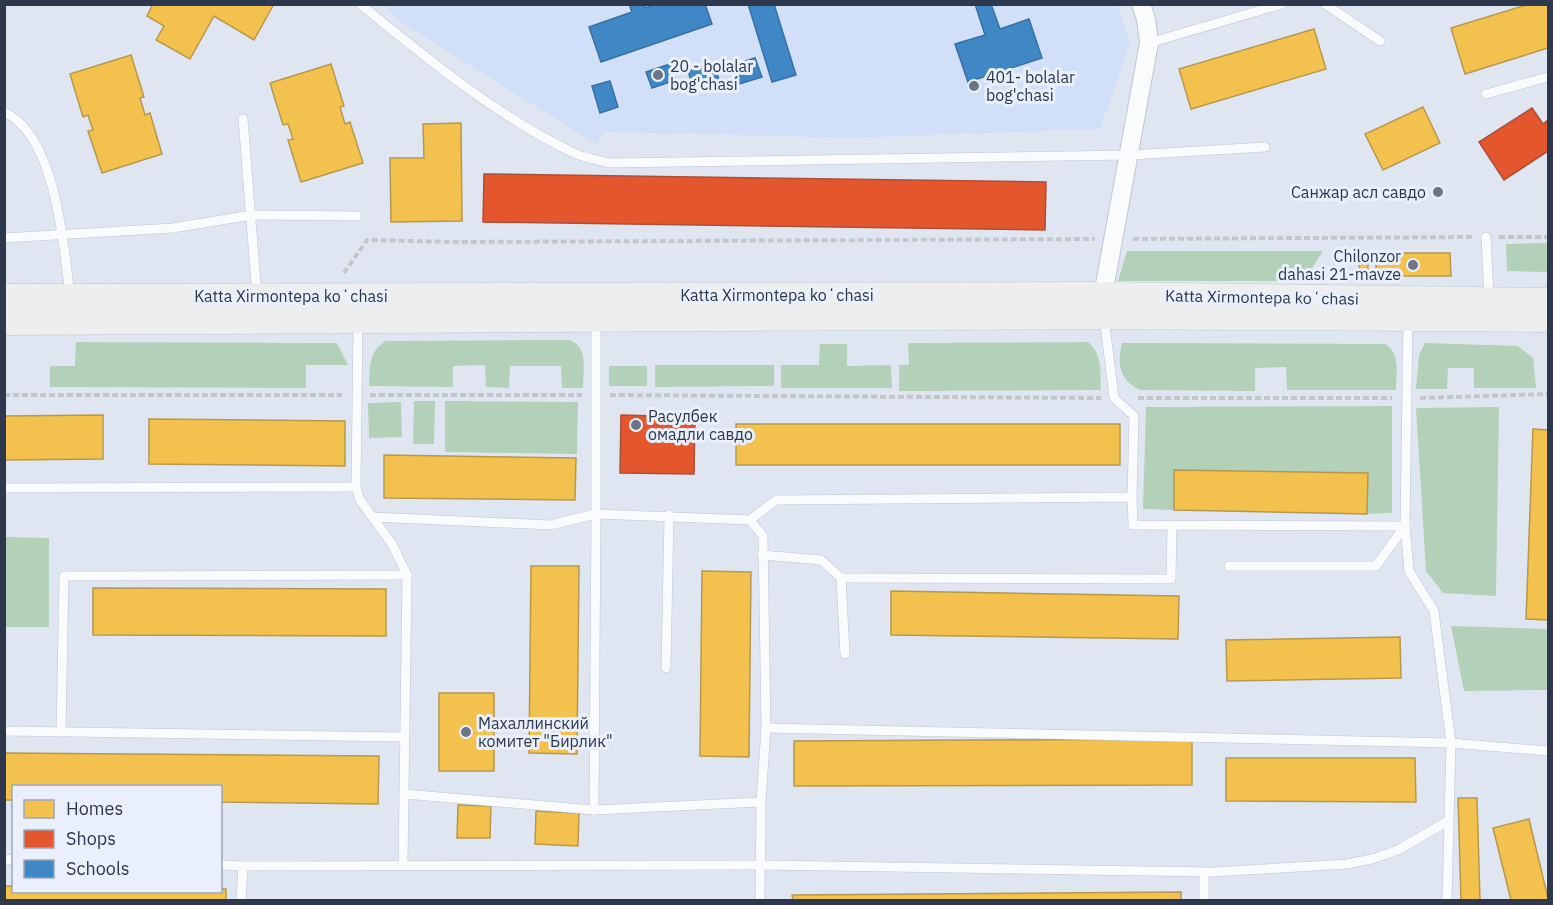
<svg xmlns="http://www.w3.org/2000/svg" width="1553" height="905" font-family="'IBM Plex Sans',sans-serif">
  <rect width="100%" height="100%" fill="#e0e6f1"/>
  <polygon fill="#d2dff8" points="385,5 1117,5 1130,43 1100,129 852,138 605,132 596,144 396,19"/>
  <g fill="#b3d1b9">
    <polygon points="1548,243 1548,272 1507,271 1506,244"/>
    <polygon points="1127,251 1323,251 1304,281 1118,281"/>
    <path d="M569,340c20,6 14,31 14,48h-21l-1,-22h-51l-1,22 -23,-1 -1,-22 -32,1v21l-84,-1c1,-19 -1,-34 17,-45z"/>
    <polygon points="76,342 337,343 348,365 306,365 306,388 50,387 50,366 75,366"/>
    <path d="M1088,342c15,13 12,29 13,48l-202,1v-26h10l-1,-22z"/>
    <path d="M1122,343l263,1c16,9 11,30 11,46h-109l-1,-23 -31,1v23l-115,-1c-21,-10 -23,-26 -18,-47z"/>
    <polygon points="1425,343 1518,346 1533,358 1536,388 1474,388 1474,368 1448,368 1447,389 1416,389 1419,355"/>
    <polygon points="820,344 847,344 847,366 891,365 892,388 781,388 781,365 819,365"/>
    <polygon points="655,365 774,365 774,386 655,387"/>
    <rect x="609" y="366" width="38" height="20"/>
    <polygon points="414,401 435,401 434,444 413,444"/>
    <polygon points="445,401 578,402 577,454 445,452"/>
    <polygon points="401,402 402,437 369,438 368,403"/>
    <polygon points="1392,406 1392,513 1367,514 1367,473 1175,470 1174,510 1143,509 1146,407"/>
    <polygon points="1499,407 1496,596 1443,593 1426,571 1416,408"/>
    <polygon points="5,537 49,538 49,627 5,627"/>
    <polygon points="1451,626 1548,629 1548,690 1464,691"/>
  </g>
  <g fill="#f2c14e" stroke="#b7984e" stroke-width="1.5">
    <polygon points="153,4 274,4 254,40 214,16 190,59 156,40 164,26 147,16"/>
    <polygon points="1529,4 1548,4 1548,48 1465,74 1451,28"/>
    <polygon points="1314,29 1326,69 1191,109 1179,69"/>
    <polygon points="131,55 144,97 140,98 145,115 150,113 162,154 102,173 88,131 93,130 88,115 83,117 70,74"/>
    <polygon points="331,64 344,106 340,107 345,124 350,122 363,163 301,182 288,140 293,139 288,124 283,125 270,83"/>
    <polygon points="1423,107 1440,143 1383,170 1365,134"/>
    <polygon points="461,123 462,221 391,222 390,158 424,158 423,124"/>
    <polygon points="1376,253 1450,253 1451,276 1376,276"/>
    <polygon points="1359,264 1368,264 1368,279 1360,279"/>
    <polygon points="103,415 103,459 4,460 4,416"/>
    <polygon points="149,419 345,421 345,466 149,464"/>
    <rect x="736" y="424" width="384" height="41"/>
    <polygon points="1533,429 1548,430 1548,620 1526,619"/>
    <polygon points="384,455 576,458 575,500 384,498"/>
    <polygon points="1174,470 1368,473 1367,514 1174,510"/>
    <polygon points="531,566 579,566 577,754 529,753"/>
    <polygon points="702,571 751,572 749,757 700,756"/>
    <polygon points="93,588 386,589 386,636 93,635"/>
    <polygon points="891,591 1179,596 1178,639 891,635"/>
    <polygon points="1400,637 1401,678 1227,681 1226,640"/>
    <rect x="439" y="693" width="55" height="78"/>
    <polygon points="1192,739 1192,785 794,786 794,741"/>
    <polygon points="4,753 379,756 378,804 220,802 220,786 14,786 14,800 4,800"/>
    <polygon points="1226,758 1415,758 1416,802 1226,801"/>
    <polygon points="1458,798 1477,798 1480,900 1461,900"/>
    <polygon points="458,805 491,806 490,838 457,838"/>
    <polygon points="536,811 579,813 578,846 535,844"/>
    <polygon points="1529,819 1548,898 1548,900 1511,900 1493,828"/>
    <polygon points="4,886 14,886 14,892 220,892 220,889 226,889 226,900 4,900"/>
    <polygon points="1181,892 1181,900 793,900 792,895"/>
  </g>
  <g fill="#e4572e" stroke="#ad4e37" stroke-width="1.5">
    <polygon points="1532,108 1543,124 1548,120 1548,151 1504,180 1479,142"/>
    <polygon points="484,174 1046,182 1045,230 483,222"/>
    <polygon points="621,415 695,417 694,474 620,473"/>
  </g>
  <g fill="#3f88c5" stroke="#3a70a1" stroke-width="1.5">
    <polygon points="629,4 645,4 646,8 656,4 705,4 712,24 601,62 589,27 632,12"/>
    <polygon points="748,4 774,4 796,75 772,82"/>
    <polygon points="975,4 991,4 1000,29 1029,19 1042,58 968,82 955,44 985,35"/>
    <polygon points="755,58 762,77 739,84 733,65"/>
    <polygon points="713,63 719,79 693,87 688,71"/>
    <polygon points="670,64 676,80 652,88 646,72"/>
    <polygon points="610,81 618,107 600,113 592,86"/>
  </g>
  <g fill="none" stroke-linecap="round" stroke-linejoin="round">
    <g stroke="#bdc5d4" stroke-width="10">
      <g id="service">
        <path d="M360,4c67,54 136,112 214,149 11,5 24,7 36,10l521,-8 134,-8"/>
        <polyline points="1325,4 1380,41"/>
        <polyline points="1149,43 1282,4"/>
        <polyline points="1486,94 1548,77"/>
        <path d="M4,112c52,23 60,135 66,184"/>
        <polyline points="243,119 257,296"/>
        <polyline points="1486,237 1489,298"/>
        <polyline points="4,238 173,228 252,215 357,216"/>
        <polyline points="1104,317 1114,398 1134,416 1132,497"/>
        <polyline points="358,321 356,487 360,500 392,544 407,575 403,865"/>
        <polyline points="596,322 596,514 750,520 776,500 1132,497 1133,525 1405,526 1408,319"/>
        <polyline points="4,488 356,487"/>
        <polyline points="372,517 550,525 596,514 594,810"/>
        <polyline points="750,520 763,536 766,728 761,802 760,900"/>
        <polyline points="1405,526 1409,571 1434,611 1451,743 1447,900"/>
        <polyline points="762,555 821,560 841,578 845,654"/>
        <polyline points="1229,566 1376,566 1405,526"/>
        <polyline points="841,578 1171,579 1172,526"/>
        <polyline points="666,668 669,515"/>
        <polyline points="766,728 1451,743 1548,751"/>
        <polyline points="4,731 404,737"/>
        <polyline points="61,732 64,576 407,575"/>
        <polyline points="404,794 594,810 761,802"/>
        <polyline points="4,859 14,860"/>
        <polyline points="220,865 243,866"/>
        <polyline points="1204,873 1204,900"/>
        <polyline points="241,900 243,866 761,865 1214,872 1347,864 1372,859 1398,850 1448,821"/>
      </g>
    </g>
    <g stroke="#bdc5d4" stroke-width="20">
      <polyline id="minor" points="1104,307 1103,295 1149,43 1146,19 1141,4"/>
    </g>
    <g stroke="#bdc5d4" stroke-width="27">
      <g id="secondary">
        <polyline points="4,297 1103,295 1548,301"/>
        <polyline points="4,322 1104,316 1548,319"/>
      </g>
    </g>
    <g stroke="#c3c7cc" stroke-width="4" stroke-dasharray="6 3" stroke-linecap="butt">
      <polyline points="1499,237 1548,237"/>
      <polyline points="1133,239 1473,237"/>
      <polyline points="344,273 367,240 459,242 1095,239"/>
      <polyline points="4,395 342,395"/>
      <polyline points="370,395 582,395"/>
      <polyline points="610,395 1101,398"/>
      <polyline points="1138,398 1392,398"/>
      <polyline points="1420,398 1548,394"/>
    </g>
    <use href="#service" stroke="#fafbfd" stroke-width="9"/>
    <use href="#minor" stroke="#fafbfd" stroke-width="18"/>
    <use href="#secondary" stroke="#eee" stroke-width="26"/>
  </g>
  <g fill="#6c7586" stroke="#eaf0fb" stroke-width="2">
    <circle cx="658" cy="75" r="6"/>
    <circle cx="974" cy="86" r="6"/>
    <circle cx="1438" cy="192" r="6"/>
    <circle cx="1413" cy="265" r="6"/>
    <circle cx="636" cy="425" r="6"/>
    <circle cx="466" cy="732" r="6"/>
  </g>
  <g text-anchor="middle" stroke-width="6" stroke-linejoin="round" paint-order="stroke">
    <g font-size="16" fill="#2d384d" stroke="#eaf0fb" text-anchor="start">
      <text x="670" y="72">20 - bolalar<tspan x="670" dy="18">bog'chasi</tspan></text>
      <text x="986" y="83">401- bolalar<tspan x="986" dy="18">bog'chasi</tspan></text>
      <text x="1426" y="198" text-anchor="end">Санжар асл савдо</text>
      <text x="1401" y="262" text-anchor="end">Chilonzor<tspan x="1401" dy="18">dahasi 21-mavze</tspan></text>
      <text x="648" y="422">Расулбек<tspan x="648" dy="18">омадли савдо</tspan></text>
      <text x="478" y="729">Махаллинский<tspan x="478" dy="18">комитет "Бирлик"</tspan></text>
    </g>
    <g font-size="16" fill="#2d384d" stroke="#eaf0fb">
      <text x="777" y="301">Katta Xirmontepa koʻchasi</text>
      <text x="291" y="302">Katta Xirmontepa koʻchasi</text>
      <text transform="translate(1262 297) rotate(1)" y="6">Katta Xirmontepa koʻchasi</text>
    </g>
  </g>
  <rect width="1553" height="905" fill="none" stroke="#2d384d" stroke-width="12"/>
  <rect x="12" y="785" width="210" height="108" fill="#eaf0fb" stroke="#9ea6b5" stroke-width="1.5"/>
  <rect x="24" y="800" width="30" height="18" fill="#f2c14e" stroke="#9ea6b5" stroke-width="1.5"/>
  <text x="66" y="815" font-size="18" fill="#2d384d">Homes</text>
  <rect x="24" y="830" width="30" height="18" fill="#e4572e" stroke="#9ea6b5" stroke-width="1.5"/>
  <text x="66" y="845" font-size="18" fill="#2d384d">Shops</text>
  <rect x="24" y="860" width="30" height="18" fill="#3f88c5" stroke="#9ea6b5" stroke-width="1.5"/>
  <text x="66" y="875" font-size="18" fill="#2d384d">Schools</text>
</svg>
